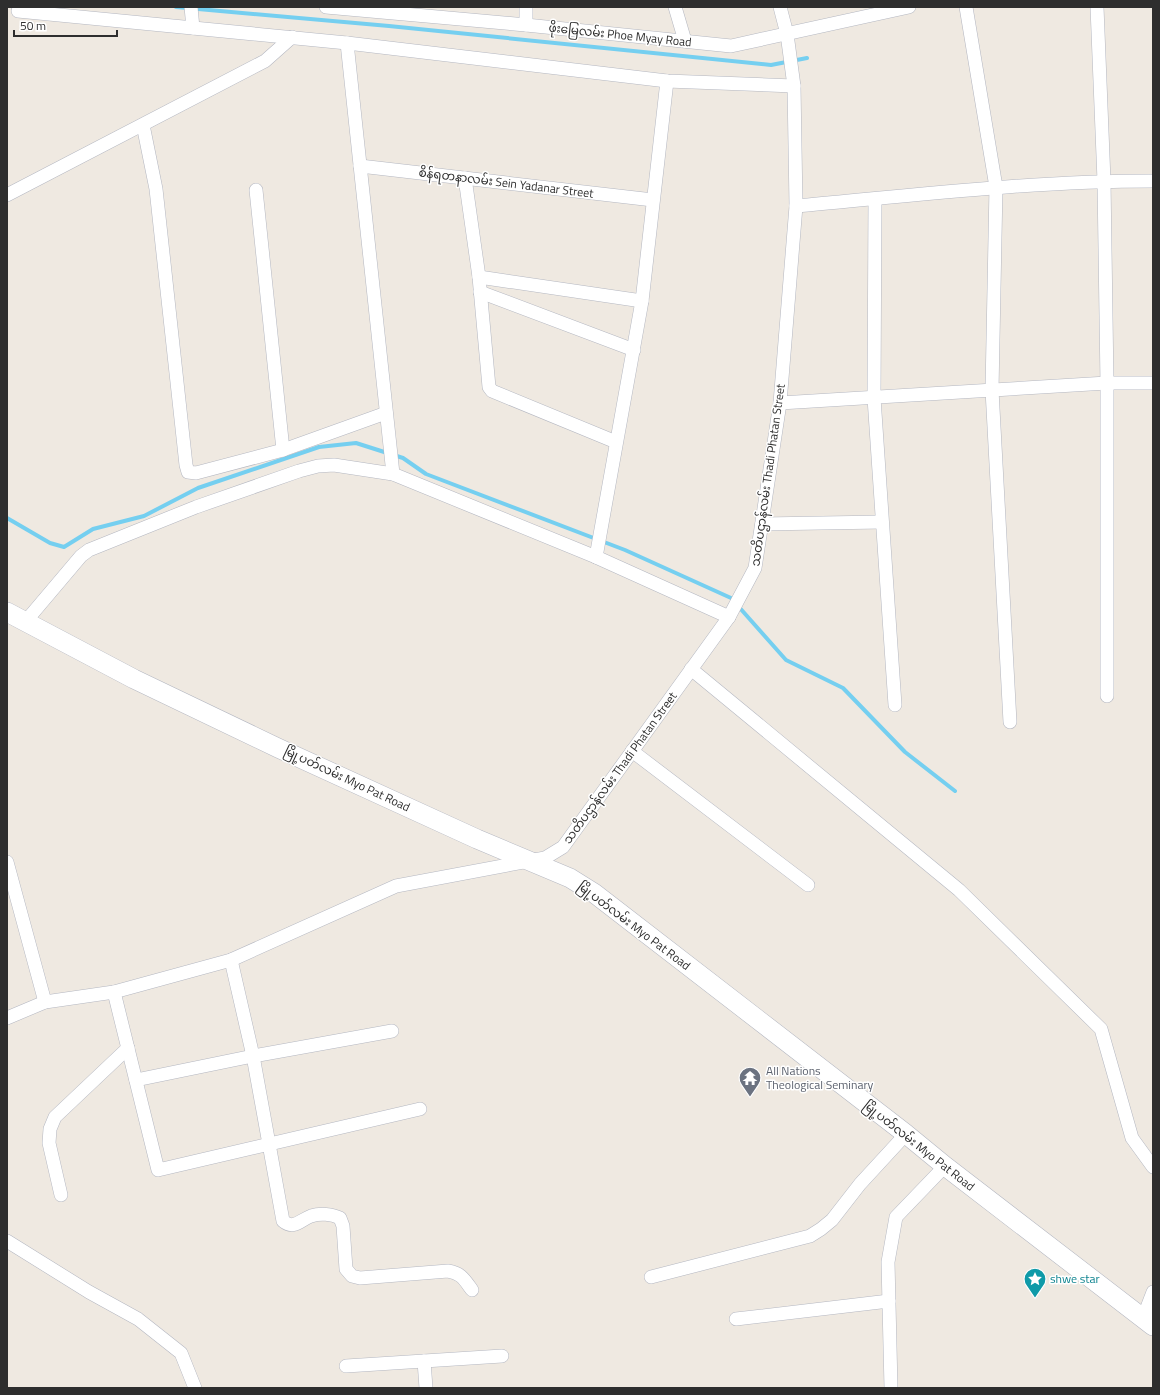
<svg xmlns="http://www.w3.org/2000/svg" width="1160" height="1395" font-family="'Titillium Web','Noto Sans Myanmar',sans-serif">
  <rect width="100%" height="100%" fill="#efe9e1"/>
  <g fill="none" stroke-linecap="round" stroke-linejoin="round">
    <g stroke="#75cff0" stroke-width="4">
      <polyline points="176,7 389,26 771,65 807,58"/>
      <polyline points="7,518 50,543 64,547 93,529 144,516 198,488 319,447 356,443 403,458 426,474 625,550 731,598 786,660 843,688 905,752 955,791"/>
    </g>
    <g stroke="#b4b7c1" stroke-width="14">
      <g id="street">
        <polyline points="191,7 193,28"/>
        <polyline points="326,7 526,25 731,46 909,7"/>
        <polyline points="526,7 526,25"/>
        <polyline points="675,7 685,41"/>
        <polyline points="966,7 996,187 992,390 1010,722"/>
        <polyline points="1097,7 1104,181 1107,383 1107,696"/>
        <polyline points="18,11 347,43 667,81 794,86"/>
        <polyline points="347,43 393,474"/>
        <polyline points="143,125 156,189 186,465 188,472 196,473 283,450 386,413"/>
        <polyline points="360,166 653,200"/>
        <polyline points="465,178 479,277 489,387 492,391 616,442"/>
        <polyline points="256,190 283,450"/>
        <polyline points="7,195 265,61 292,37"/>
        <polyline points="875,199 874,398 895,705"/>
        <path d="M796,206c119,-11 238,-25 357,-25"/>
        <polyline points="479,277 642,301"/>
        <polyline points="480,292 634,350"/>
        <polyline points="780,403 1107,383 1153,383"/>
        <polyline points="762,524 882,522"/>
        <polyline points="596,557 642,301 667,81"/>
        <polyline points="26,621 81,556 89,550 196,507 299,471 318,466 334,465 393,474 596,557 729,617"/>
        <polyline points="691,669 959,890 1101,1029 1132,1138 1153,1167"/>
        <polyline points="632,751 808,885"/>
        <polyline points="7,862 45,1002"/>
        <path d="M231,960l22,96 30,165c11,9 17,-1 28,-5 9,-3 21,-2 29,2l3,8 3,43 6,7 8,2 88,-7c13,2 16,8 24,19"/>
        <polyline points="114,992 158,1170 420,1109"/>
        <polyline points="7,1018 45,1002 114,992 231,960 396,886 545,858 563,847 729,617 755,568 780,403 796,206 794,86 787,34 780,7"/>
        <polyline points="136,1080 253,1056 392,1031"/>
        <polyline points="61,1195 49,1143 50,1129 55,1117 128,1048"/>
        <polyline points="7,1241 89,1292 138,1319 181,1353 195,1388"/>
        <polyline points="651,1277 810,1236 821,1229 832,1220 860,1184 906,1134"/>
        <polyline points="1143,1318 1153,1292"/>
        <polyline points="736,1319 889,1301"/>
        <polyline points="424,1361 426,1388"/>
        <polyline points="346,1366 502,1356"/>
        <polyline points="891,1388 888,1262 896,1217 945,1166"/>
      </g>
    </g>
    <g stroke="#b4b7c1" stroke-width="20">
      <polyline id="secondary" points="7,612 134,679 278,748 477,839 570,878 594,893 906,1134 945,1166 1153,1326"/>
    </g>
    <use href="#street" stroke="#fff" stroke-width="13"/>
    <use href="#secondary" stroke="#fff" stroke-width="19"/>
  </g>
  <defs>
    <g id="temple-pin" transform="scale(1.15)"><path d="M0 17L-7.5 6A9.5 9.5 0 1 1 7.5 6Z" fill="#6b7280" stroke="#fff"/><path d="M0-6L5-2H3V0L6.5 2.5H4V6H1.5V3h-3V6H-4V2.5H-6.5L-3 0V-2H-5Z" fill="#fff"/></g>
    <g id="sight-pin" transform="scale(1.15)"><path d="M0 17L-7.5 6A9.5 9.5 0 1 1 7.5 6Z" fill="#0f9aa8" stroke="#fff"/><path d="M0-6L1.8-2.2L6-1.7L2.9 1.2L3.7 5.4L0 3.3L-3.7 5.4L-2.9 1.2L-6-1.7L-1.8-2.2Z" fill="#fff"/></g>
  </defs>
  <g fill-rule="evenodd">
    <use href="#temple-pin" x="750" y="1078"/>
    <use href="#sight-pin" x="1035" y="1279"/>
  </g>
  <g text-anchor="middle" stroke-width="3" stroke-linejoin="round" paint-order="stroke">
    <g font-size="12" fill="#2e2e2e" stroke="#fff">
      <text transform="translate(620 35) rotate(6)" y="4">ဖိုးမြေလမ်း Phoe Myay Road</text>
      <text transform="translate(506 183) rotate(7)" y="4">စိန်ရတနာလမ်း Sein Yadanar Street</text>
      <text transform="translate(768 475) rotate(-82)" y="4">သတိပဌာန်လမ်း Thadi Phatan Street</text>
      <text transform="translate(620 768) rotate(-54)" y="4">သတိပဌာန်လမ်း Thadi Phatan Street</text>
      <text transform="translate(347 779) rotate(25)" y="4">မြို့ပတ်လမ်း Myo Pat Road</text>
      <text transform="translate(634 926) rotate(37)" y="4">မြို့ပတ်လမ်း Myo Pat Road</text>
      <text transform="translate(919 1146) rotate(38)" y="4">မြို့ပတ်လမ်း Myo Pat Road</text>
    </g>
    <g font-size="12" fill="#5b616d" stroke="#fff" text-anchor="start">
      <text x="766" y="1075">All Nations<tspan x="766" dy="14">Theological Seminary</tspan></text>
    </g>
    <g font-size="12" fill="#0d838f" stroke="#fff" text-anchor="start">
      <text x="1050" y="1283">shwe star</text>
    </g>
  </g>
  <rect width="1160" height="1395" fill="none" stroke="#2e2e2e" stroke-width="16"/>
  <path d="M14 30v6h103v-6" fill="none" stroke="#2e2e2e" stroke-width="2"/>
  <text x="20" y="30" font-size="12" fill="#2e2e2e" stroke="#ffffff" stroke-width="3" paint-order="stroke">50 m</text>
</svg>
